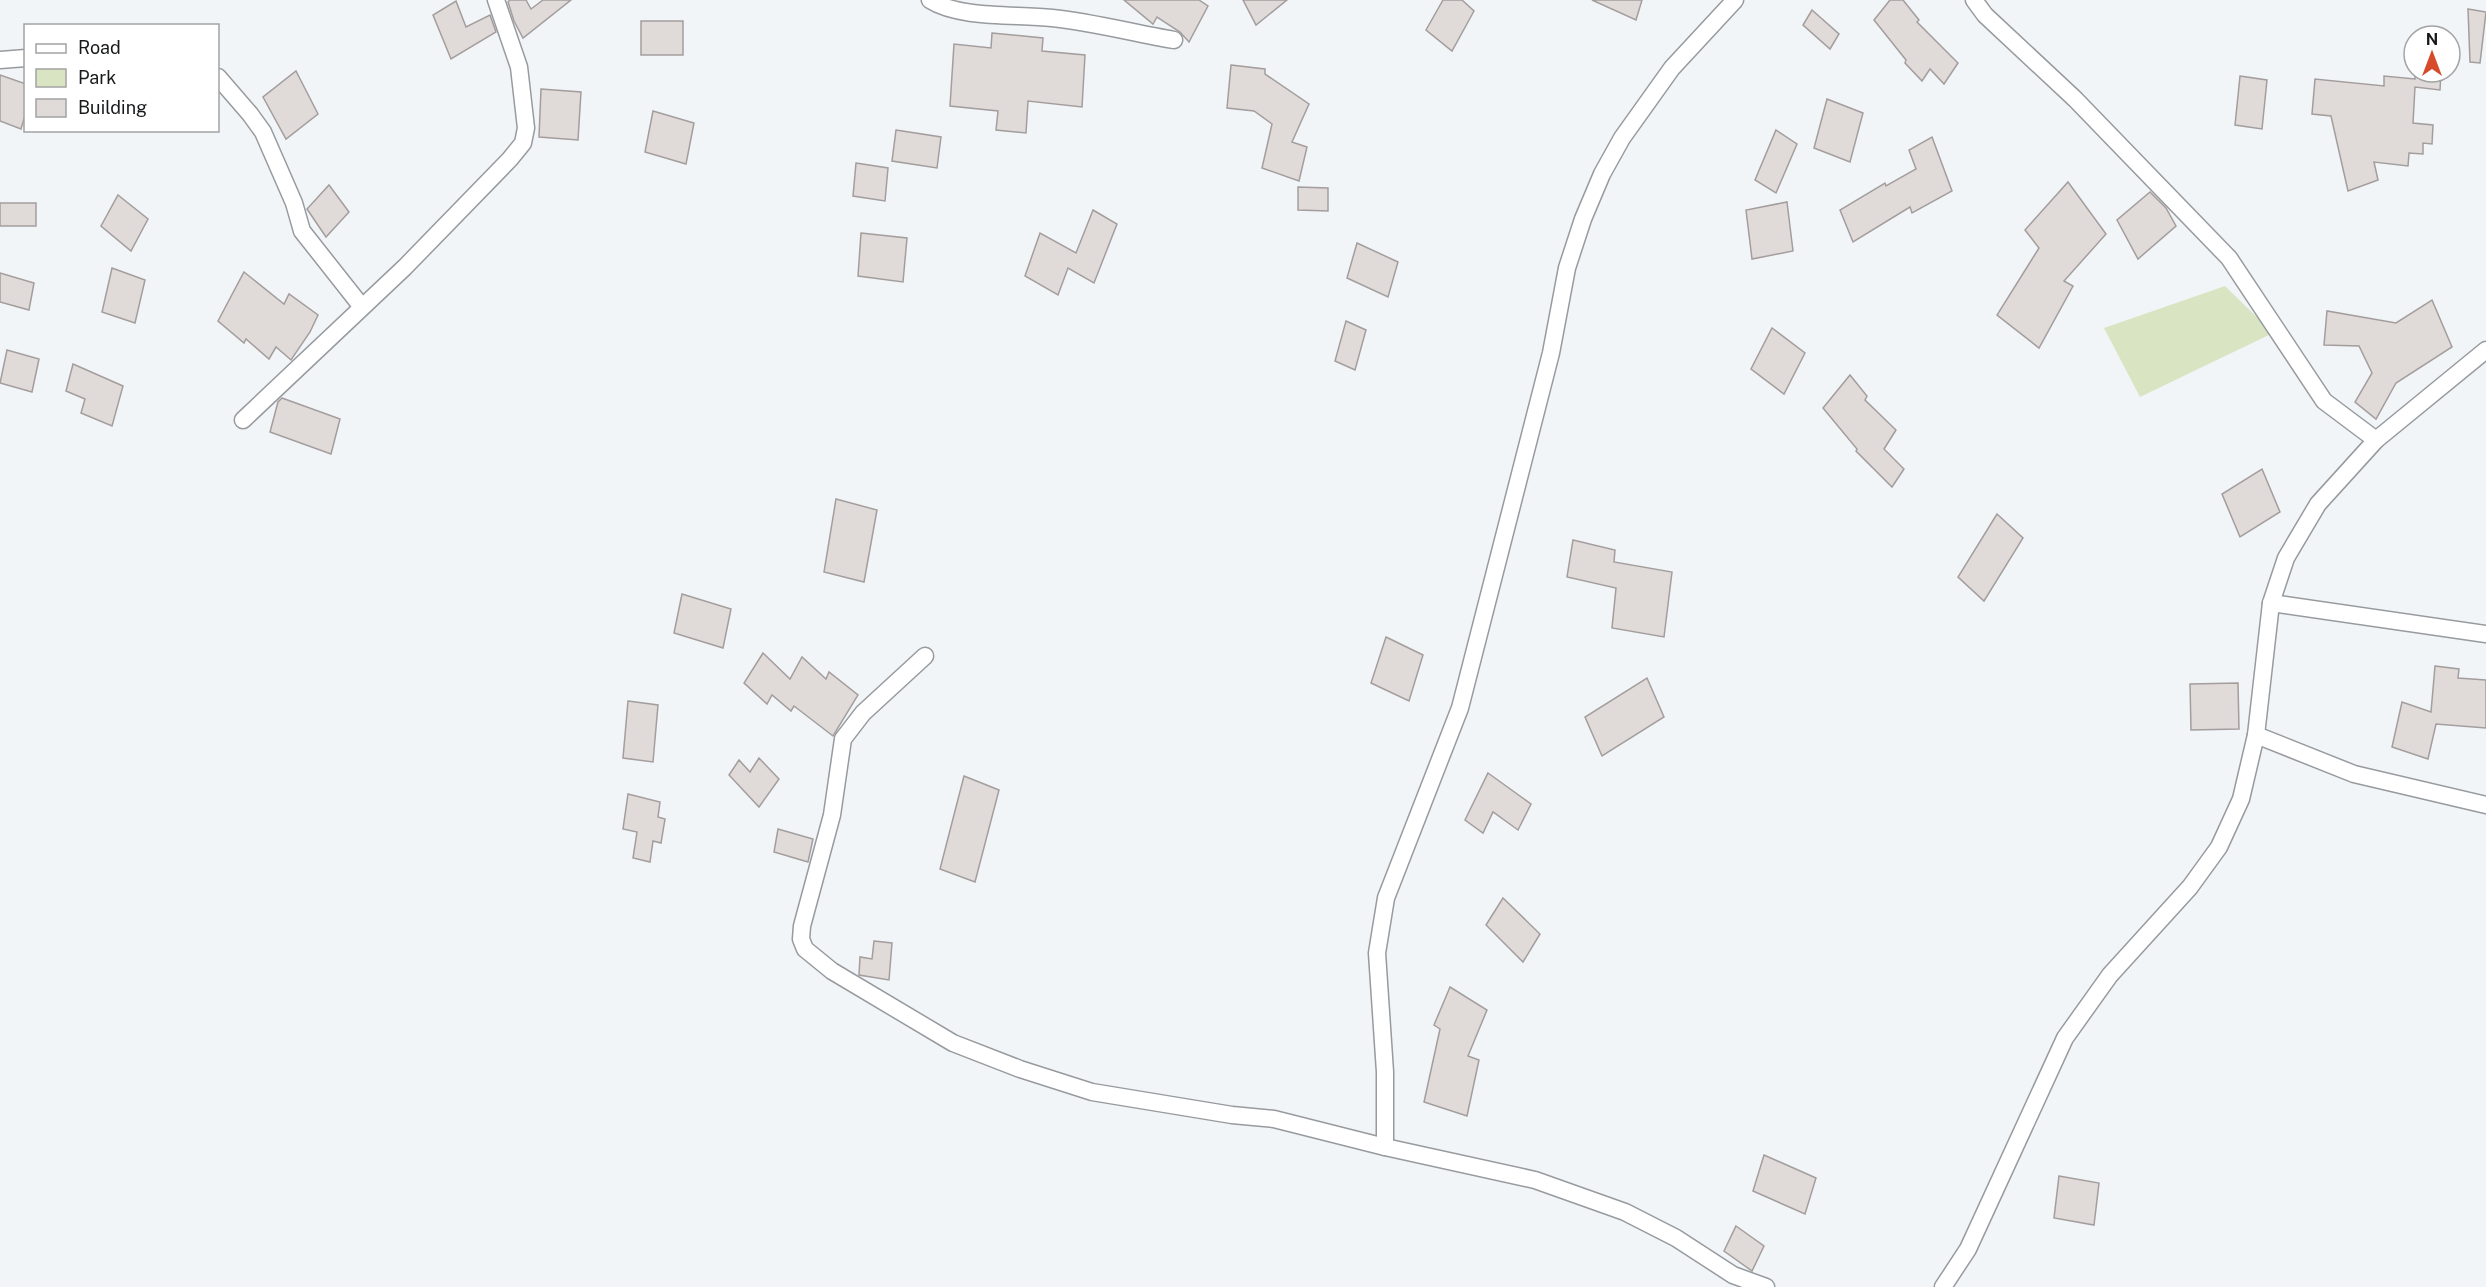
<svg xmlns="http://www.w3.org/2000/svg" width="2486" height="1287" font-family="'Public Sans',sans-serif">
  <rect width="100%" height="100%" fill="#f1f5f8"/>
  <polygon fill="#d9e5c2" points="2225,286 2273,333 2140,397 2104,328"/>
  <g fill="#e0dad9" stroke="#a39e9d" stroke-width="1.5">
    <polygon points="510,0 526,0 531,9 543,0 571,0 523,38 514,21 508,2"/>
    <polygon points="1124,0 1199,0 1208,6 1189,42 1180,32 1157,17 1153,24"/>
    <polygon points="1243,0 1287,0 1256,25"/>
    <polygon points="1443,0 1462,0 1474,11 1452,51 1426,30"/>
    <polygon points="1592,0 1642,0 1636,20"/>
    <polygon points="1890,0 1903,0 1919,20 1917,22 1958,63 1944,84 1930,69 1922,81 1905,63 1906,60 1874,20"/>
    <polygon points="456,1 466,27 490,15 496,32 451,59 433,15"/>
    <polygon points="2468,9 2486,12 2480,63 2470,62"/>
    <polygon points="1812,10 1839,34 1830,49 1803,25"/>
    <rect x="641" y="21" width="42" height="34"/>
    <polygon points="992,33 1043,38 1042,51 1085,55 1082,107 1028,101 1026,133 996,130 998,111 950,106 954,44 991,48"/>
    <polygon points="1231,65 1265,69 1265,74 1309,104 1292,142 1307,147 1299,181 1262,168 1272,124 1254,111 1227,108"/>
    <polygon points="296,71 318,114 286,139 263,97"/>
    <polygon points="2415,72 2441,72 2440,90 2415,87 2413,123 2433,125 2432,144 2423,143 2423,154 2409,153 2408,166 2374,162 2378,180 2348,191 2331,116 2312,114 2315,79 2384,86 2384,76 2415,79"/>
    <polygon points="0,75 26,84 26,112 21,129 0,121"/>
    <polygon points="2240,76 2267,80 2262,129 2235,125"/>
    <polygon points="541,89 581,92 578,140 539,137"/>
    <polygon points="1827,99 1863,113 1850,162 1814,148"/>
    <polygon points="653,111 694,123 686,164 645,152"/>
    <polygon points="896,130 941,137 937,168 892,161"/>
    <polygon points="1776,130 1797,144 1776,193 1755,180"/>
    <polygon points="1932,137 1952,191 1912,213 1910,207 1853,242 1840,210 1885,183 1886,186 1916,169 1909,150"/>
    <polygon points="856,163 888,168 885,201 853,196"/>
    <polygon points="2068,182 2106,234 2064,281 2073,286 2039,348 1997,315 2039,248 2025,230"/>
    <polygon points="329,185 349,212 326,237 307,209"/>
    <polygon points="1298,187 1328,188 1328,211 1298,210"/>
    <polygon points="2150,192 2166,208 2176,226 2138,259 2117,220"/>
    <polygon points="118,195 148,219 131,251 101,226"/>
    <polygon points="1787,202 1793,251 1752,259 1746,210"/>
    <rect x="0" y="203" width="36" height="23"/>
    <polygon points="1093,210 1117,224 1094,283 1068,268 1058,295 1025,276 1040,233 1076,253"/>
    <polygon points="861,233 907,238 903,282 858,276"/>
    <polygon points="1357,243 1398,262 1388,297 1347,278"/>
    <polygon points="112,268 145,280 135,323 102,312"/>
    <polygon points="244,272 284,304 289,294 318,315 310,332 291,360 276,347 269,359 246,339 244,343 218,321"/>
    <polygon points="0,273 34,283 29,310 0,302"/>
    <polygon points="2432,300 2452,347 2396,383 2376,419 2355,402 2372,373 2359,346 2324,345 2327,311 2396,323"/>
    <polygon points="1346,321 1366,330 1355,370 1335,361"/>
    <polygon points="1772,328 1805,353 1784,394 1751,369"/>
    <polygon points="7,350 39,359 32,392 0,383"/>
    <polygon points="73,364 123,386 112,426 81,413 85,399 66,391"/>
    <polygon points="1850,375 1867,396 1865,400 1896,430 1884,449 1904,469 1892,487 1856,451 1857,449 1823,408"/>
    <polygon points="282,398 340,419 331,454 270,432 278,402"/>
    <polygon points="2262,469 2280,512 2240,537 2222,494"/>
    <polygon points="836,499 877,510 864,582 824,572"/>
    <polygon points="1997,514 2023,538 1984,601 1958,577"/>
    <polygon points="1573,540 1615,550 1614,562 1672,572 1664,637 1612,628 1616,588 1567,577"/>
    <polygon points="682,594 731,609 723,648 674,633"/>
    <polygon points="1386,637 1423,655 1409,701 1371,683"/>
    <polygon points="763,653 790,679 802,657 826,679 829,672 858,695 833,736 794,706 791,711 772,695 767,704 744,683"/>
    <polygon points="2435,666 2459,669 2458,678 2486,680 2486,728 2436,724 2428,759 2392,747 2402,702 2431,712"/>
    <polygon points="1647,678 1664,717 1602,756 1585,717"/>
    <polygon points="2238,683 2239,729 2191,730 2190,684"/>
    <polygon points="628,701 658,705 653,762 623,758"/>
    <polygon points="759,758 779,779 759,807 729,775 739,760 750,772"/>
    <polygon points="1488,773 1531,804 1518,830 1493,812 1483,833 1465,820"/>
    <polygon points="964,776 999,790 975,882 940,869"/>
    <polygon points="628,794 660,802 658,817 665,819 661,843 653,841 650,862 633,858 637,832 623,829"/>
    <polygon points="778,829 813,839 808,862 774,852"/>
    <polygon points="1503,898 1540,934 1523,962 1486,925"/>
    <polygon points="874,941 892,943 889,980 859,975 860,957 872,959"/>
    <polygon points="1450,987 1487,1010 1468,1056 1479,1060 1467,1116 1424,1102 1440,1029 1434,1025"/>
    <polygon points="1764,1155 1816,1178 1805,1214 1753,1191"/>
    <polygon points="2059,1176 2099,1183 2094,1225 2054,1218"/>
    <polygon points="1736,1226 1764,1246 1752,1271 1724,1251"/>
  </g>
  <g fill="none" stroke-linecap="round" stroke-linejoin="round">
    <g stroke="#979a9e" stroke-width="19">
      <g id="street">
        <path d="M930,0c30,19 86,14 122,18 40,4 81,15 122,22"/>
        <polyline points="1974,0 1985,15 2075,99 2229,258 2324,401 2376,440"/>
        <polyline points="0,60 26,58"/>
        <polyline points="218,77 250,114 263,132 294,203 302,231 362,307"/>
        <polyline points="243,420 405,267 510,159 523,143 526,128 519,67 496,0"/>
        <polyline points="2271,603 2486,634"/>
        <polyline points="925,656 863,713 843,739 832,815 802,926 801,939 805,949 832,971 953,1043 1020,1069 1092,1092 1232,1115 1274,1119 1385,1147 1535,1180 1625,1212 1676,1238 1733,1275 1766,1287"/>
        <polyline points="2256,735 2354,774 2486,805"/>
        <polyline points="1385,1147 1385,1072 1377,953 1386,898 1460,708 1551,353 1567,268 1583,219 1602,174 1622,138 1672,68 1735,0"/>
        <polyline points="1943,1287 1968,1249 2065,1038 2110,975 2190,887 2219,847 2241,799 2256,735 2271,603 2286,558 2318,504 2376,440 2486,350"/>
      </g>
    </g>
    <use href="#street" stroke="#fff" stroke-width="16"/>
  </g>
  <rect x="24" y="24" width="195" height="108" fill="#ffffff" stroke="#a2a3a3" stroke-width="1.5"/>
  <rect x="36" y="44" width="30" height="9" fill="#ffffff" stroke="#a2a3a3" stroke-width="1.5"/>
  <text x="78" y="54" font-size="18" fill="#17191a">Road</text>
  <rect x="36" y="69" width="30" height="18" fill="#d9e5c2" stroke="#a2a3a3" stroke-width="1.5"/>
  <text x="78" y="84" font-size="18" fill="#17191a">Park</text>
  <rect x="36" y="99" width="30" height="18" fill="#e0dad9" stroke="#a2a3a3" stroke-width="1.5"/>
  <text x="78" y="114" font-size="18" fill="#17191a">Building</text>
  <g transform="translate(2432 54)"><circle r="28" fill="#ffffff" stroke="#a2a3a3" stroke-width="1.5"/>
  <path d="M0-4.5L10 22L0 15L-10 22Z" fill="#d64b2c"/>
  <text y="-9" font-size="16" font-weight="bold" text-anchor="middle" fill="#17191a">N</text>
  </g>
</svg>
